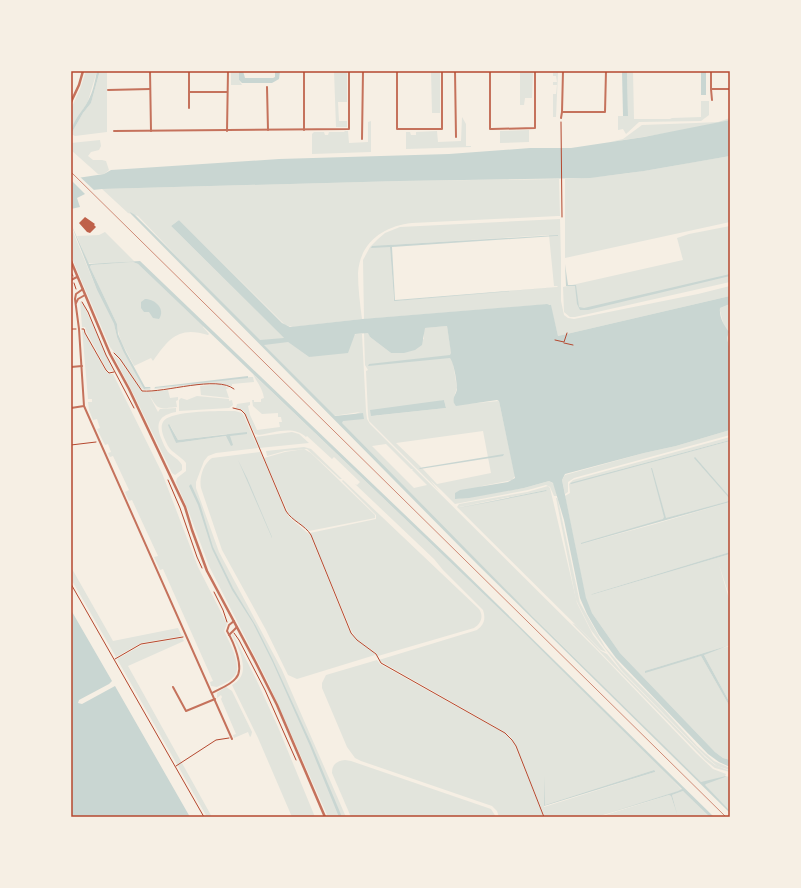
<svg xmlns="http://www.w3.org/2000/svg" width="801" height="888" font-family="Manrope,sans-serif">
  <rect width="100%" height="100%" fill="#f6efe4"/>
  <g fill="#e2e4dc" fill-rule="evenodd">
    <polygon points="86,71 97,71 88,101 71,130 71,109 80,89"/>
    <polygon points="100,71 107,71 107,132 75,136 71,134 83,113 91,103"/>
    <polygon points="231,71 239,71 239,80 242,85 231,85"/>
    <polygon points="334,71 347,71 347,102 338,102 339,121 347,121 347,127 336,127"/>
    <polygon points="431,71 440,71 440,113 432,113"/>
    <polygon points="520,71 533,71 532,98 525,98 524,105 520,105"/>
    <polygon points="557,71 558,71 558,73 556,117 553,117 553,94 556,94 557,85 553,85 553,82 557,82 556,76 553,76 553,73 556,73"/>
    <polygon points="627,71 633,71 634,119 670,119 672,118 701,117 701,101 709,101 709,115 701,121 639,122 626,134 623,129 618,130 618,116 628,116 628,114"/>
    <polygon points="462,117 466,124 466,146 471,146 471,147 406,149 406,132 410,132 411,135 416,135 416,132 437,131 438,142 461,141"/>
    <path d="M730,118v2c-40,10 -80,16 -120,22l13,-3 19,-14 54,-2 22,-1z"/>
    <polygon points="371,121 371,152 312,154 312,134 314,132 324,132 325,135 328,135 329,132 344,132 345,131 348,131 349,143 368,142 368,122"/>
    <polygon points="529,130 529,142 500,143 500,131"/>
    <polygon points="100,140 101,146 99,150 91,152 88,156 93,160 102,160 106,161 109,170 104,174 98,174 71,150 71,143"/>
    <path d="M730,156v66l-165,36v-79c56,-2 110,-14 165,-23z"/>
    <path d="M559,179l1,37h-2l-146,7c-28,3 -52,19 -54,50 0,15 2,31 4,46l-69,8 -8,-2 -106,-105 -8,6 116,115 22,16 47,-23h6l4,77 1,8 3,5 225,224 101,105 17,16 13,5 -1,2 5,1v34l-220,-217 -171,-172 21,-10 -27,4 -126,-128 -69,-72 -10,-3 -26,-24 298,-8zM386,444l25,25h2l-1,1 15,15 -13,3 -42,-42z"/>
    <path d="M560,219l1,40v42l3,14 4,3 6,1 124,-25 32,-8v10l-172,40 -8,-32 -186,15 -1,-59 7,-13 8,-8 7,-6 15,-6zM549,235l5,51h4l-1,1 -163,14 -4,-56z"/>
    <polygon points="730,226 730,282 575,317 570,317 564,312 563,287 683,260 677,238 689,234"/>
    <polygon points="71,227 97,290 114,324 117,337 123,351 145,389 151,387 150,390 144,390 141,388 119,358 110,347 71,256"/>
    <polygon points="105,232 134,261 103,264 88,263 77,236 99,235"/>
    <path d="M133,262l5,2 65,62v1l6,7 -1,1c-29,-9 -39,3 -55,26l-2,-3 -17,8c-6,-13 -16,-26 -17,-42l-27,-57 1,-2z"/>
    <polygon points="80,301 85,308 113,371 107,370 87,333 85,327 82,327"/>
    <polygon points="730,304 730,351 727,338 729,333 725,330 720,311 720,308"/>
    <path d="M447,326l10,62 -4,12 2,5 44,-4 16,75 -3,4 -30,6 -26,13 68,-11 25,-7 5,3 3,12h-3l-4,-9 -4,-2 -18,5 -73,14 -14,-14 2,-1 -2,1 -11,-10 9,11 -70,-70 -1,-6 -2,-44 2,-1 -3,-5 -1,-32h5l1,4 21,16 33,-14v-11zM444,400l2,8 -74,8zM483,431l8,42 -54,11 -15,-16 -2,1 1,-2 -25,-24z"/>
    <path d="M82,329l23,41 5,4h3l49,99 36,94 29,57 -3,7c5,10 18,34 11,44 -4,6 -12,9 -18,12l-6,-1 -1,-4 3,-1 -50,-112 -3,1 -6,-13 4,-1 -26,-56 -3,1 -4,-9 4,-2 -16,-34 -3,1 -2,-4 3,-1 -3,-8 -3,1 -8,-16 3,-1 -3,-9 -4,1 -4,-10 -1,-8h4v-3h-4z"/>
    <path d="M113,355l5,4 24,32 2,1 24,-2 2,8 8,-1v3l-2,1 1,6c-20,2 -18,4 -29,-14l10,19 2,-3 16,-1v4c-16,3 -21,10 -15,26 2,5 4,10 7,14 5,5 11,7 14,13v5l-7,5 -3,-2 -38,-78z"/>
    <path d="M253,374l260,248 143,140 26,28 -86,27h-51l-30,-72 -5,-9 -7,-5 -123,-70 -1,-1 3,-1 95,-29c7,-5 9,-11 6,-20l-40,-40 -9,-11 -79,-75 2,1 3,-3 -26,-25 -2,2 -25,-23 -1,1c-13,-12 -32,-4 -47,-2l-4,-1 -11,-22 -3,-3 -5,-1 1,-4 13,-2v3l-2,1 2,9 7,15 23,-3 -1,-5h3l-1,-5h-3v-4l-16,1 -9,-8 -1,-6h2v2h7v-3l3,-1c-2,-11 -7,-15 -11,-24zM654,770l1,2 -111,35v-9l1,7z"/>
    <polygon points="250,377 253,377 254,382 232,384 232,386 217,383 155,389 154,388 154,387 155,388"/>
    <polygon points="220,384 229,388 226,389 229,398 201,395 200,386"/>
    <polygon points="197,396 229,399 229,401 232,400 233,405 229,408 179,411 179,400 181,398 187,400"/>
    <path d="M235,411l7,2 2,3 14,32 -42,5 -8,3 -4,5 -8,21v6l23,64 63,118 64,147h-18l-60,-135 -59,-116 -21,-56 -12,-28 1,-4 9,-7v-8c-5,-7 -14,-10 -18,-17 -3,-6 -9,-17 -5,-24 6,-12 58,-11 72,-11zM170,425l8,15 49,-6v2l-51,7z"/>
    <polygon points="730,430 730,435 574,478 568,482 568,492 565,494 562,480 565,475 644,453 676,446"/>
    <polygon points="292,432 299,434 309,443 259,448 255,437"/>
    <polygon points="730,437 730,440 570,483 730,441 730,497 695,457 730,498 730,501 688,512 581,544 655,524 730,502 730,552 592,594 591,595 730,554 730,598 719,565 730,602 730,645 645,671 701,656 730,707 730,760 723,758 715,752 620,653 592,613 586,600 565,496 570,493 569,484 573,480"/>
    <polygon points="304,447 311,449 342,479 340,479 307,449 285,451 267,456 266,451"/>
    <polygon points="304,449 311,453 375,515 375,518 309,531 290,516 288,512 264,458 285,452"/>
    <path d="M260,452l26,60 4,6 20,17 39,95 10,12 14,10 2,3 -78,24 -9,-4 -22,-45 -44,-80 -21,-62c-2,-10 2,-24 11,-30z"/>
    <path d="M343,480l136,129c5,7 2,15 -5,19l-96,28 -3,-4 -17,-12 -6,-8 -42,-99 66,-14v-4l-34,-34z"/>
    <path d="M548,486l2,2 27,115 16,32 13,17 -5,-2 -144,-143 2,-3 68,-12zM546,490l1,1 -88,16z"/>
    <polygon points="556,498 557,498 558,500 580,603 605,647 622,667 660,705 697,746 714,761 730,768 730,770 717,766 704,755 622,671 591,630 576,600"/>
    <polygon points="71,567 113,641 178,628 182,636 141,643 116,657 71,579"/>
    <polygon points="572,623 576,625 601,651 607,654 621,671 705,757 715,765 730,771 730,772 715,768 705,760"/>
    <path d="M233,634l23,45 22,48 37,90h-23l-34,-79 -26,-53c3,-2 6,-4 8,-7 8,-11 -2,-32 -8,-43z"/>
    <polygon points="182,638 184,641 128,666 212,817 207,817 117,659 142,645"/>
    <polygon points="730,646 730,703 704,655 704,653"/>
    <polygon points="377,660 380,664 506,734 514,744 544,817 499,817 497,811 492,806 361,761 355,758 347,747 322,688 322,683 326,675"/>
    <polygon points="226,687 232,691 252,732 251,736 250,737 248,732 234,738 233,735 236,734 221,699 222,697 221,695 217,698 217,693"/>
    <path d="M345,760l6,1 140,48 5,8h-145l-19,-44c0,-9 5,-12 13,-13z"/>
    <polygon points="683,791 685,792 711,817 678,817 672,795"/>
    <polygon points="669,795 671,796 678,817 599,817"/>
  </g>
  <g fill="#c9d6d2">
    <path d="M97,71h3l-1,3 -8,29 -8,10 -12,21c0,-12 12,-23 17,-33 5,-9 7,-20 9,-30z"/>
    <polygon points="239,71 243,71 245,78 273,78 275,77 275,71 280,71 279,79 272,83 242,83 239,80"/>
    <polygon points="622,71 627,71 628,116 623,116"/>
    <rect x="701" y="71" width="5" height="24"/>
    <polygon points="730,120 730,156 644,171 590,178 400,181 102,189 93,190 77,198 80,207 71,209 71,179 104,174 111,170 279,159 449,154 530,148 571,148 644,137"/>
    <path d="M130,212l5,3 125,125 24,-2 -113,-112 8,-6 103,103 8,4 72,-8 185,-15 4,1 7,31 172,-40v8l-10,4c-1,9 4,18 9,24l-2,6 3,13v79l-54,16 -32,7 -79,21 -3,6 24,118 6,15 28,40 95,99 8,6 7,2v7l-11,-5 -11,-8 -92,-96 -17,-23 -12,-21 -7,-16 -16,-78 -11,-37 -4,-2 -25,7 -55,10 -14,1v-6l5,-3 48,-8 7,-4 -16,-77 -2,-1 -41,6c-6,-7 0,-10 1,-17 0,-7 -3,-26 -7,-31l-82,8 1,-2 81,-9 1,-2 -4,-27 -22,2 -3,17 -7,5 -11,3h-13l-21,-16 -2,-4 -13,1 -7,19 -39,4 -21,-15 -24,3 71,71 28,-3 1,6 -21,2 -1,2 190,193 169,166 25,-6 -1,1 -19,7 -1,1 25,26v2l-252,-248 -347,-351z"/>
    <polygon points="71,224 89,264 140,261 450,558 714,817 710,817 683,791 672,795 678,817 671,796 669,795 596,817 678,791 682,789 513,622 138,264 133,262 91,265 90,267 117,324 118,334 126,352 145,387 150,387 150,388 144,389 123,351 117,337 114,324 97,290"/>
    <polygon points="558,235 558,236 555,236 392,247 395,300 558,287 396,301 394,301 394,299 390,247 371,248 372,246"/>
    <polygon points="565,264 568,285 576,285 579,307 584,308 730,274 730,276 588,310 580,310 577,304 575,286 566,286"/>
    <path d="M145,299c10,0 21,10 14,20l-6,-1 -4,-6h-5l-3,-4v-6z"/>
    <polygon points="248,376 248,378 155,388 155,387"/>
    <polygon points="444,400 446,408 371,416 370,410"/>
    <polygon points="169,424 178,440 247,432 247,434 230,436 233,445 231,446 226,436 176,443 168,425"/>
    <polygon points="730,440 730,441 571,484 570,483"/>
    <polygon points="504,454 503,456 420,469 419,468"/>
    <polygon points="695,457 730,497 730,502 581,544 581,543 663,519 664,517 651,468 652,468 666,518 729,501 730,499 694,458"/>
    <polygon points="238,460 247,478 272,537 272,538"/>
    <polygon points="191,484 200,504 213,547 233,588 256,626 272,658 311,743 342,817 339,817 310,746 273,663 253,623 232,590 212,549 198,505 189,486"/>
    <polygon points="546,490 547,491 459,508"/>
    <polygon points="730,552 730,554 591,595 592,594"/>
    <polygon points="71,610 112,681 109,684 79,700 78,703 82,704 115,686 190,817 71,817"/>
    <polygon points="730,645 704,655 730,703 730,707 701,656 645,673 645,671"/>
    <polygon points="654,770 655,771 655,772 544,806 545,776 545,805"/>
  </g>
  <polygon fill="#f6efe4" points="78,175 95,191 86,195 71,180 71,177"/>
  <polygon fill="#bf614a" points="85,217 95,224 94,225 96,227 90,233 87,232 79,223"/>
  <g fill="none" stroke-linecap="round" stroke-linejoin="round">
    <g stroke="#b5482f" stroke-width="1">
      <polyline points="561,122 562,217"/>
      <polyline points="71,272 73,276"/>
      <polyline points="74,283 76,289"/>
      <polyline points="82,302 88,312 106,355 134,408"/>
      <polyline points="71,329 76,329"/>
      <polyline points="82,329 84,329 85,333 106,370 109,373 114,372"/>
      <polyline points="555,340 564,342 567,333"/>
      <polyline points="564,343 573,345"/>
      <path d="M114,353l6,6 22,32c23,2 75,-16 92,-2"/>
      <path d="M233,408l8,2 4,4 41,97c6,10 19,14 25,24l40,98 6,7 19,14 5,9 124,70 7,7 4,6 28,71"/>
      <polyline points="71,445 96,442"/>
      <polyline points="168,480 180,508 197,557 202,568"/>
      <polyline points="71,584 204,817"/>
      <polyline points="214,592 223,610 227,622"/>
      <polyline points="234,633 239,640 265,690 296,760"/>
      <polyline points="115,659 141,644 183,637"/>
      <polyline points="176,766 216,740 229,738"/>
    </g>
    <g stroke="#c5725c" stroke-width="2">
      <polyline points="150,71 151,131"/>
      <polyline points="304,71 304,130"/>
      <polyline points="397,71 397,129 442,129 442,71"/>
      <polyline points="455,71 456,137"/>
      <polyline points="490,71 490,129 492,129 535,128 535,71"/>
      <polyline points="711,71 711,89 730,89"/>
      <polyline points="267,87 268,130"/>
      <polyline points="711,89 712,100"/>
      <polyline points="108,90 150,89"/>
      <polyline points="190,92 227,92"/>
      <polyline points="189,108 189,71"/>
      <polyline points="562,112 605,112 606,71"/>
      <polyline points="561,118 562,112 563,71"/>
      <polyline points="114,131 349,129 349,71"/>
      <polyline points="227,131 228,71"/>
      <polyline points="362,139 363,71"/>
      <polyline points="71,280 77,277"/>
      <polyline points="83,289 76,294 75,299 79,329 84,406 232,739"/>
      <polyline points="76,303 78,299 85,295"/>
      <polyline points="71,367 82,366"/>
      <polyline points="71,408 84,406"/>
      <polyline points="229,635 237,627"/>
      <polyline points="173,687 186,711 215,699"/>
      <path d="M212,693c7,-4 19,-8 24,-15 9,-10 -3,-37 -9,-47l2,-6 5,-4"/>
    </g>
    <g stroke="#c5725c" stroke-width="2.5">
      <polyline points="71,102 79,85 83,71"/>
      <polyline points="71,261 110,354 129,389 185,507 192,530 207,571 256,663 277,705 325,817"/>
    </g>
    <polyline stroke="#cf8b77" stroke-width="1" points="71,172 726,817"/>
  </g>
  <rect width="801" height="888" fill="none" stroke="#f6efe4" stroke-width="144"/>
  <rect x="72" y="72" width="657" height="744" fill="none" stroke="#b5482f" stroke-width="1.5"/>
</svg>
